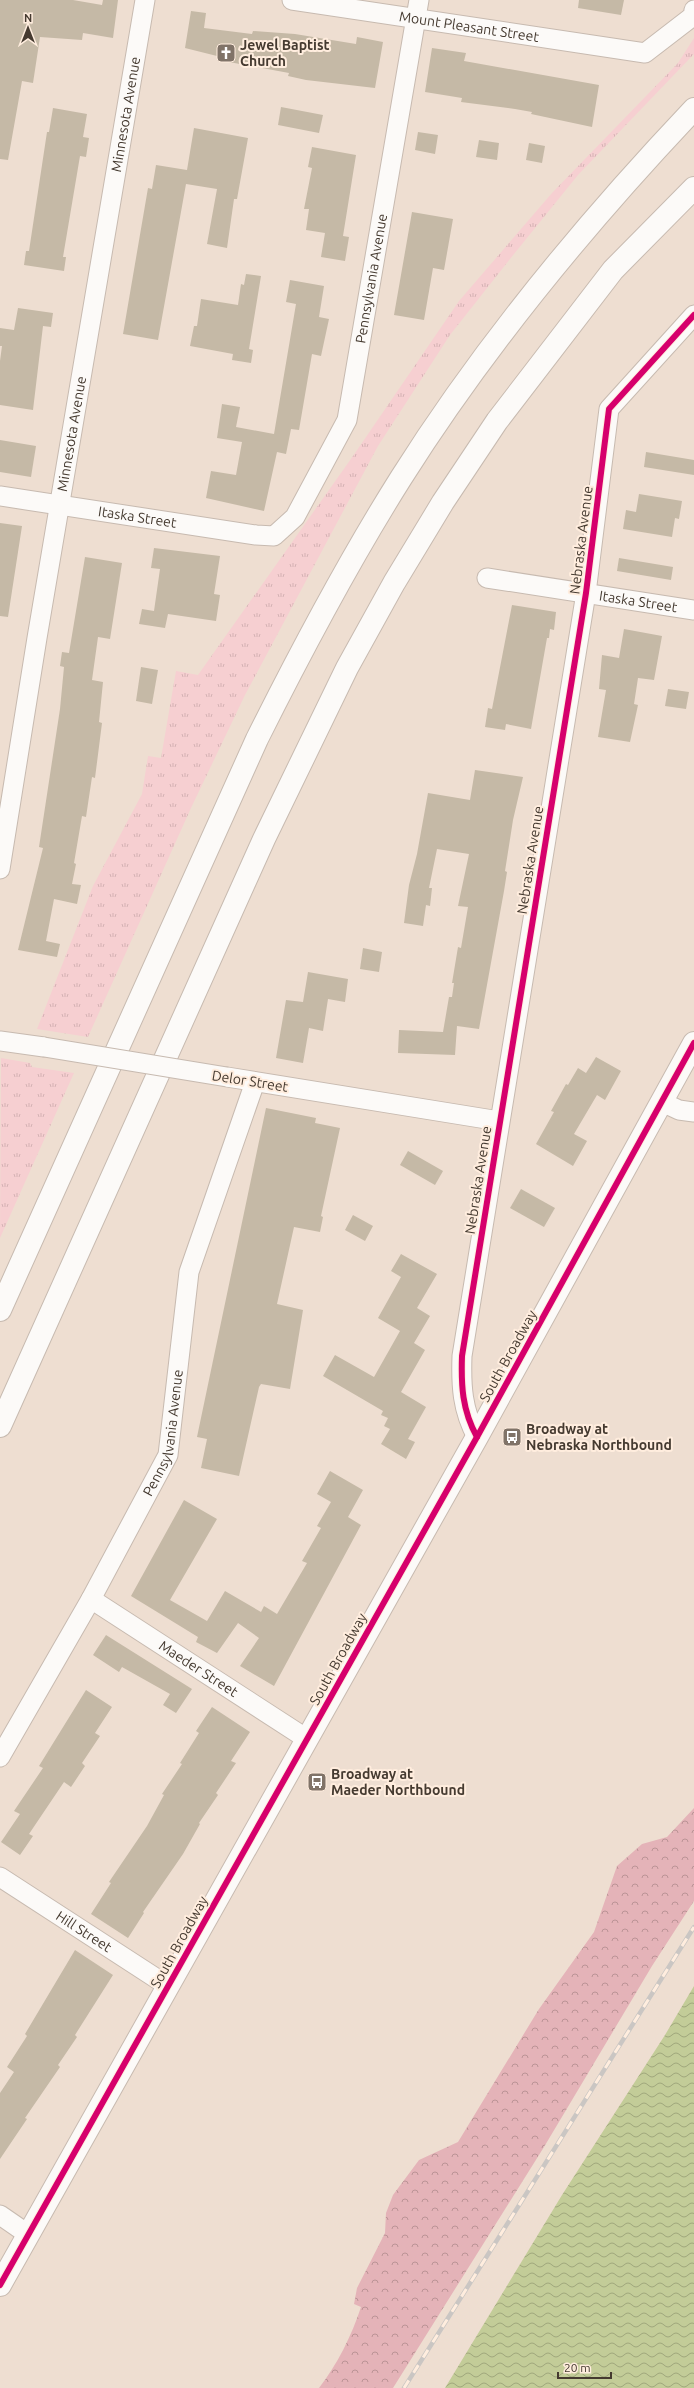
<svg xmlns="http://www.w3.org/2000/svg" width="694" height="2388" font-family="Ubuntu,sans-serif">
  <defs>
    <pattern id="grass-tufts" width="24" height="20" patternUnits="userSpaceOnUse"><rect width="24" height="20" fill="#f6cfd1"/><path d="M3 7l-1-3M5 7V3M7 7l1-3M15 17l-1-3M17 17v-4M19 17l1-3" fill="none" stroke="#d4b2b4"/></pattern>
    <pattern id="forest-crowns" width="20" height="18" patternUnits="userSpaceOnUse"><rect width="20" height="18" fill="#e4b3b8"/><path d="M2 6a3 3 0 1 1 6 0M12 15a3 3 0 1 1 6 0" fill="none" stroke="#bb9396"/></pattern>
    <pattern id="water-waves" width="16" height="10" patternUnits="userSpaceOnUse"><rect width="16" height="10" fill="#c3cc98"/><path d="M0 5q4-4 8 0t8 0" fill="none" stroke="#a0a77c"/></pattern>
  </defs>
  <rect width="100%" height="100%" fill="#eeded1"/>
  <g fill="url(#grass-tufts)">
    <polygon points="694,38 694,54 578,175 514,254 450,335 378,446 245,695 191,808 88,1037 37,1029 93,886 142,794 148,756 161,758 176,671 198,675 353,456 459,301 552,193 678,63"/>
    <polygon points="1,1058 30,1063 32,1067 74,1073 0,1238"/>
  </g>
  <path fill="url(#forest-crowns)" d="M694,1808v93l-42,65 -108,181 -151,241h-74c18,-23 33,-53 42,-81l-7,-3 3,-16 28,-55 1,-20 7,-18 26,-35 39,-18 81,-133 55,-77 23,-66 25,-22 25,-7z"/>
  <polygon fill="url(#water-waves)" points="694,1986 694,2388 445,2388 562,2195 665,2035"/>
  <g fill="#c5b9a6">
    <polygon points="0,0 73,0 102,5 103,0 118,0 113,38 83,33 82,40 40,37 33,83 22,81 8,160 0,159"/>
    <polygon points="579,0 624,0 621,15 578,8"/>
    <polygon points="191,11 206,13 204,28 252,34 253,31 295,34 356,44 357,37 383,42 375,88 306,80 288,76 289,73 229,62 229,59 185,48"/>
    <polygon points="432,48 466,53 464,61 599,85 592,127 531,114 532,112 515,109 461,102 462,98 425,92"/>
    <polygon points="281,107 323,115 319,133 278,125"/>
    <polygon points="53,108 87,114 83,137 89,138 86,157 80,156 63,257 66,257 64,271 24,265 26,251 29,251 47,132 49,132"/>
    <polygon points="194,128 248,138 237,199 234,199 227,248 207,244 217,189 186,184 158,340 123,334 148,188 152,189 156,165 187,170"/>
    <polygon points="418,132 438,135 435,154 415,150"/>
    <polygon points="479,140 499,143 497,160 476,157"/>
    <polygon points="529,143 545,146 542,163 526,160"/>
    <polygon points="312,147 356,155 343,236 349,237 345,261 321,257 325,233 306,230 309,209 304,209 312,168 308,167"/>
    <polygon points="412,212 453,219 444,270 433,268 424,320 394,315"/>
    <polygon points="246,274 261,276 249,349 253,350 251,363 232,360 233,354 190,346 194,326 197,326 201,299 238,305 241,284 244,285"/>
    <polygon points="290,280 324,286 319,317 329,319 321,356 312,354 299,430 291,429 286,454 277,452 264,511 206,498 211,471 236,475 242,442 217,438 222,404 240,407 236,427 274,434 296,304 286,302"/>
    <polygon points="18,308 53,313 51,327 43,326 33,410 0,405 0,361 2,346 0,346 0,328 14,330"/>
    <polygon points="0,440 36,446 31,477 0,472"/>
    <polygon points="646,452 694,460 694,475 644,467"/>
    <polygon points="639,494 682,501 679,519 675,518 672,537 623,529 626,510 636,512"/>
    <polygon points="0,523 22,526 8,617 0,616"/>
    <polygon points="154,548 220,556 214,594 220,595 216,621 168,614 165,628 139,624 142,609 154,611 160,569 151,568"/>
    <polygon points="85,557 122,563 110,639 98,637 92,680 103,682 99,722 102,723 95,778 92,777 86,817 82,816 74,863 76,864 72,884 81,885 77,904 54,899 46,941 60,944 57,957 18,950 43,848 39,847 60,709 64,667 60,666 62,652 69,653"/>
    <polygon points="619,558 673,567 671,580 617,571"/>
    <polygon points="512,605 556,612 554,630 550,629 549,638 547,638 531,729 506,724 505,730 485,727 488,708 492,709"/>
    <polygon points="624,629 662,636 654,680 638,678 634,704 638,705 630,742 598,737 606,690 599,689 602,655 619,658"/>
    <polygon points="141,667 158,670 152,704 136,701"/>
    <polygon points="668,689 689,692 686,709 665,706"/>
    <polygon points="475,770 523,777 513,820 505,871 507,872 504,891 479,1029 457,1026 455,1055 398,1053 399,1030 443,1032 449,997 452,997 454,983 452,983 458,947 461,948 468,907 458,906 469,854 437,849 429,888 432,888 430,906 426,905 423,926 404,923 409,885 417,854 428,793 470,800"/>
    <polygon points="363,948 382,952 379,972 360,969"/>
    <polygon points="308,972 348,979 345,1002 328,999 323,1031 309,1028 303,1063 276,1058 286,1000 303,1002"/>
    <polygon points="596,1057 621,1071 605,1100 597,1095 574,1134 587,1141 573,1166 536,1144 554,1112 551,1111 566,1084 568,1085 578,1068 586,1073"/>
    <polygon points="266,1108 316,1118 315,1123 340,1128 321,1216 323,1217 320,1232 294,1227 277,1304 303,1310 290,1389 261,1384 259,1387 239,1476 201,1468 207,1439 197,1437"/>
    <polygon points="408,1151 443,1171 435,1185 400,1165"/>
    <polygon points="521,1189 555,1208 544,1227 510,1208"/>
    <polygon points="353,1215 373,1226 365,1241 345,1230"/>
    <polygon points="401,1254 437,1274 417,1308 430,1316 414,1343 425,1350 401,1392 426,1407 408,1439 415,1442 406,1459 381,1444 390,1429 384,1426 388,1418 381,1415 383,1411 323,1376 335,1355 374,1377 400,1331 378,1318 401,1277 391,1271"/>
    <polygon points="330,1471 363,1490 348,1517 361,1525 274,1686 240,1666 259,1638 238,1623 217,1653 196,1642 198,1637 131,1596 184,1500 217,1519 170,1600 207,1621 225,1591 261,1612 264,1606 277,1614 307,1563 302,1561 321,1528 317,1526 331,1502 317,1494"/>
    <polygon points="106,1635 192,1689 176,1713 163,1705 170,1694 122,1667 119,1672 93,1655"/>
    <polygon points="86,1690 112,1707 95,1733 100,1736 82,1763 85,1766 71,1787 64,1782 29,1834 33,1836 20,1855 1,1842 20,1814 14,1811 43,1768 39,1766"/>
    <polygon points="212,1707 250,1732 231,1761 236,1763 216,1793 218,1795 199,1823 200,1824 183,1854 143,1912 144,1913 128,1938 91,1914 111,1883 109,1882 147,1826 164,1795 162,1794 182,1764 180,1763 199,1733 196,1731"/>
    <polygon points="75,1950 113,1975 75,2035 77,2037 58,2065 60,2067 25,2118 27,2119 0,2159 0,2093 14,2072 7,2067 27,2036 25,2034"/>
  </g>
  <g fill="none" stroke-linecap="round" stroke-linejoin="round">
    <g stroke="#c7bab0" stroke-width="21">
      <g id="minor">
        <path id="s1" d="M292,0l353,53 48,-37 1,-6"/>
        <path id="s2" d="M0,496l256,39 18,1 21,-19 52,-97 72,-420"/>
        <path id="s3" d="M487,578l207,32"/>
        <path id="s4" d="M0,869l37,-231 108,-638"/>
        <polyline points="0,1041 44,1047"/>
        <polyline points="227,1077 499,1121"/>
        <polyline points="662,1102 679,1110 694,1112"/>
        <path d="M477,1437c-15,-27 -16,-52 -15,-81l124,-763 23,-184 85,-94"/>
        <path id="s5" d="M91,1599l216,140"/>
        <path id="s6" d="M0,1757l91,-158 77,-144 21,-183 66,-190"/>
        <path id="s7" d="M0,1877l168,109"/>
        <polyline points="0,2215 29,2235"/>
      </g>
    </g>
    <g stroke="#c7bab0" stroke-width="24">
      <polyline id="major" points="0,2285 477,1437 694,1043"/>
    </g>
    <g stroke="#c7bab0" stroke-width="24">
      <g id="highway">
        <path d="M0,1310l257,-571c45,-90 91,-177 144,-261 84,-133 185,-255 293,-369"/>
        <polyline points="0,1426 264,839 347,668 394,583 443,502 497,421 613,270 694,188"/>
      </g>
    </g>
    <use href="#minor" stroke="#fcfaf8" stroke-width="19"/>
    <use href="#major" stroke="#fcfaf8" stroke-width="22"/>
    <use href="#highway" stroke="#fcfaf8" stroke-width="22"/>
    <g stroke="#cac6c3" stroke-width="4.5">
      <polyline id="rail" points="404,2388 694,1927"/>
    </g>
    <use href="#rail" stroke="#ffedde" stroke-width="3" stroke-dasharray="9" stroke-linecap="butt"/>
    <g stroke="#c7bab0" stroke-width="21" stroke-linecap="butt">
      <polyline id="minor-bridge" points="44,1047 227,1077"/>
    </g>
    <use href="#minor-bridge" stroke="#fcfaf8" stroke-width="19"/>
    <g stroke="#ffedde" stroke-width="8">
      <g id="cycleway">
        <path d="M477,1437c-15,-27 -16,-52 -15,-81l124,-763 23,-184 85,-94"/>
        <polyline points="0,2285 477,1437 694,1043"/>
      </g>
    </g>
    <use href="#cycleway" stroke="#d6006c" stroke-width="6"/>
  </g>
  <defs>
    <g id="church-square" transform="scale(1)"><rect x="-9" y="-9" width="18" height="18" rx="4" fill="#807368" stroke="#ffedde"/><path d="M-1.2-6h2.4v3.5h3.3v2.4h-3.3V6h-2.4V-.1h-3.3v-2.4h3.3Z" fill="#fff"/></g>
    <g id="bus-square" transform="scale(1)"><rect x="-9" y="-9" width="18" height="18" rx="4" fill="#807368" stroke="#ffedde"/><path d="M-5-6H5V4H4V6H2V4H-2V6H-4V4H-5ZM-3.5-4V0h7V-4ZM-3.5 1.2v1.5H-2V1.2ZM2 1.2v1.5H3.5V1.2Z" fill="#fff"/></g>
  </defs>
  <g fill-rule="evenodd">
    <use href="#church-square" x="226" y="53"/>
    <use href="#bus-square" x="512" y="1437"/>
    <use href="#bus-square" x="317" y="1782"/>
  </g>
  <g text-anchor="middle" stroke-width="4" stroke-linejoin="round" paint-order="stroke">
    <g font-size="14" fill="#453a30" stroke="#ffedde">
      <text dy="5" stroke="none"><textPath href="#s1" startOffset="179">Mount Pleasant Street</textPath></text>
      <text dy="5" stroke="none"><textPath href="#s4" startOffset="765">Minnesota Avenue</textPath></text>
      <text dy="5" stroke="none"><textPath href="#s2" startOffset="559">Pennsylvania Avenue</textPath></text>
      <text dy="5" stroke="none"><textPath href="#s4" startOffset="441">Minnesota Avenue</textPath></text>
      <text dy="5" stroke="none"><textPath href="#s2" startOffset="139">Itaska Street</textPath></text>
      <text transform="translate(581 540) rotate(-83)" y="5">Nebraska Avenue</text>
      <text dy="5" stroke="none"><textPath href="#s3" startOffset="153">Itaska Street</textPath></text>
      <text transform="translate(530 860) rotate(-81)" y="5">Nebraska Avenue</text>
      <text transform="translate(250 1081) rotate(9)" y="5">Delor Street</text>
      <text transform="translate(478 1180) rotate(-81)" y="5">Nebraska Avenue</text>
      <text transform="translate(508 1356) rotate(-61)" y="5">South Broadway</text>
      <text dy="5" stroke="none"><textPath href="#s6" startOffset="366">Pennsylvania Avenue</textPath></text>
      <text transform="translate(338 1659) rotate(-61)" y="5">South Broadway</text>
      <text dy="5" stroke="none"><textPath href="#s5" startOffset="128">Maeder Street</textPath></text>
      <text dy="5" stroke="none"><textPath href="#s7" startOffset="100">Hill Street</textPath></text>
      <text transform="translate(179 1942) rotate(-61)" y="5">South Broadway</text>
    </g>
    <g font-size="14" font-weight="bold" fill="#453a30" stroke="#ffedde" text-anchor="start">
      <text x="240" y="50">Jewel Baptist<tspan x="240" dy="16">Church</tspan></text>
      <text x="526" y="1434">Broadway at<tspan x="526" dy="16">Nebraska Northbound</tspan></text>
      <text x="331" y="1779">Broadway at<tspan x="331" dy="16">Maeder Northbound</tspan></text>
    </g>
  </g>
  <g transform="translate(28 28)" stroke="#ffedde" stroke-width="3" paint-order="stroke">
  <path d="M0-3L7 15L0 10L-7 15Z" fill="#453a30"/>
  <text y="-6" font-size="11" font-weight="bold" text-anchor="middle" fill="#453a30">N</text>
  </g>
  <path d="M558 2372v6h53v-6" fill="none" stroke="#453a30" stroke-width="2"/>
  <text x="564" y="2372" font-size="12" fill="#453a30" stroke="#ffedde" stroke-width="3" paint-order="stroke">20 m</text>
</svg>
